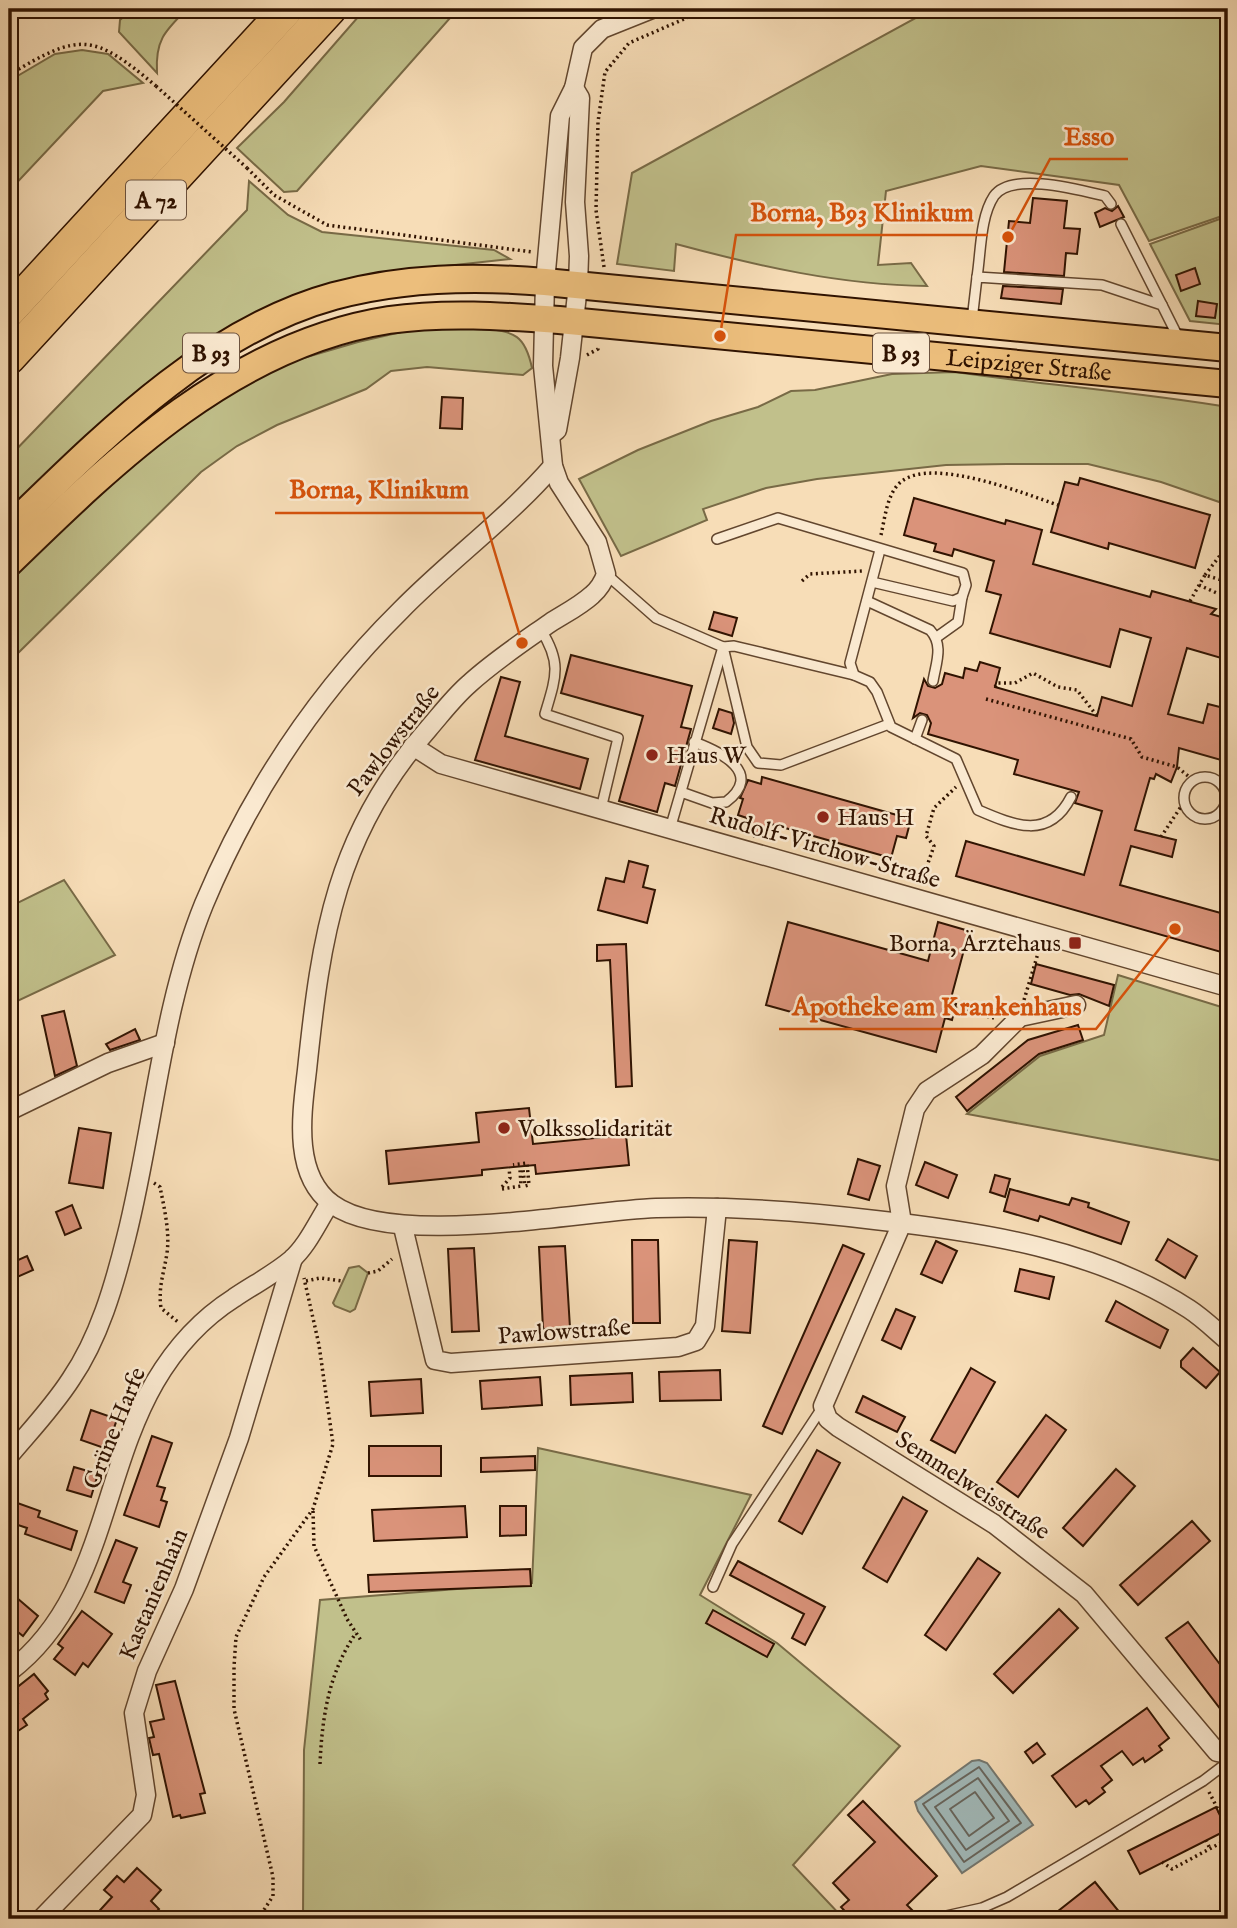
<svg xmlns="http://www.w3.org/2000/svg" width="1237" height="1928" font-family="'IM FELL English',serif">
  <rect width="100%" height="100%" fill="#f7ddb7"/>
  <filter id="stains"><feTurbulence type="fractalNoise" baseFrequency=".00286" numOctaves="4"/><feColorMatrix values="0 0 0 0 .2 0 0 0 0 .09 0 0 0 0 .02 0 0 0 .5 -.17"/></filter>
  <radialGradient id="worn" r=".72"><stop offset=".6" stop-color="#630" stop-opacity="0"/><stop offset="1" stop-color="#630" stop-opacity=".3"/></radialGradient>
  <g fill="#c1c08b" stroke="#786a46" stroke-width="2">
    <path d="M132,9h55c-22,22 -32,31 -30,64l-38,-41 1,-12z"/>
    <polygon points="365,9 458,9 297,191 284,192 237,148 284,102"/>
    <path d="M932,9h296v205l-79,27 -30,-56 -138,-19 -95,25 -8,74 33,-2 16,23c-87,-1 -169,-20 -251,-42l-2,27 -57,-7 15,-91z"/>
    <polygon points="82,50 108,54 143,83 103,91 9,191 9,81 55,54"/>
    <polygon points="249,181 288,215 322,232 494,250 510,259 418,269 322,288 265,308 216,335 9,515 9,457 247,210"/>
    <polygon points="1228,216 1228,325 1190,321 1150,244"/>
    <path d="M483,328c32,4 42,7 49,40l-9,7 -96,-8 -36,4 -25,18 -89,36 -40,21 -36,26 -192,190v-84l67,-65 124,-104 55,-31 45,-19 58,-17 52,-12z"/>
    <path d="M955,372c91,13 183,20 273,35v98l-67,-23 -73,-18h-81l-61,1 -129,14 -51,9 -63,21 4,11 -86,36 -42,-77 59,-29 73,-29 47,-14 33,-16 24,-1 77,-16z"/>
    <polygon points="64,880 115,955 9,1005 9,907"/>
    <polygon points="1118,975 1228,1009 1228,1162 967,1114 1040,1056 1104,1035"/>
    <polygon points="359,1266 368,1273 355,1309 350,1312 335,1306 333,1303 349,1268"/>
    <polygon points="538,1448 751,1495 700,1595 777,1643 900,1746 793,1865 844,1919 303,1919 304,1750 320,1600 532,1583"/>
  </g>
  <polygon fill="#a1b9b9" stroke="#74776f" stroke-width="2" points="979,1760 987,1763 1033,1825 962,1873 918,1811 915,1802 972,1761"/>
  <g fill="none" stroke-linecap="round" stroke-linejoin="round">
    <g stroke="#68665d" stroke-width="2">
      <polygon points="979,1767 1021,1823 964,1862 923,1804"/>
      <polygon points="978,1778 1009,1821 966,1850 935,1807"/>
      <polygon points="975,1792 994,1818 969,1836 950,1809"/>
    </g>
  </g>
  <g fill="#da937a" stroke="#301301" stroke-width="2">
    <polygon points="1033,198 1067,201 1064,228 1080,229 1077,254 1066,253 1064,276 1004,272 1009,221 1030,223"/>
    <polygon points="1118,206 1124,217 1100,227 1095,213 1105,208 1112,211"/>
    <polygon points="1195,268 1200,284 1181,291 1176,275"/>
    <polygon points="1003,286 1063,289 1061,304 1001,298"/>
    <polygon points="1198,301 1217,304 1215,318 1196,316"/>
    <polygon points="442,397 463,398 462,429 440,428"/>
    <polygon points="1080,478 1210,515 1195,568 1109,543 1108,549 1051,532 1065,482 1078,485"/>
    <polygon points="914,498 1005,524 1006,520 1042,530 1033,564 1150,597 1152,591 1177,598 1216,609 1211,614 1228,619 1228,660 1187,648 1168,714 1203,723 1208,704 1228,709 1228,762 1179,748 1177,767 1171,782 1156,774 1154,779 1150,778 1135,830 1176,840 1172,857 1131,846 1120,885 1228,915 1228,954 956,876 966,841 1084,875 1102,811 1075,803 1079,792 1014,774 1018,760 928,734 931,723 927,715 920,713 913,718 924,679 928,686 935,688 942,684 945,673 963,678 965,668 977,671 980,662 1000,668 995,687 1097,716 1102,697 1132,706 1151,638 1120,629 1110,667 990,633 1001,595 986,591 994,561 954,549 952,556 934,551 936,544 904,535"/>
    <polygon points="714,612 737,618 732,636 709,629"/>
    <polygon points="571,655 692,686 681,727 691,729 675,786 665,783 657,812 619,801 643,716 561,693"/>
    <polygon points="501,677 520,682 505,736 588,759 580,789 475,760"/>
    <polygon points="719,709 732,713 734,723 731,734 713,728"/>
    <polygon points="762,777 911,819 906,838 897,836 891,858 771,824 765,836 754,837 748,829 747,818 738,815 743,799 740,798 748,780 761,784"/>
    <polygon points="629,861 648,866 643,887 655,890 647,923 598,910 606,878 624,882"/>
    <polygon points="788,922 928,961 938,922 969,931 950,1002 956,1004 952,1020 945,1018 936,1052 766,1005"/>
    <polygon points="626,944 632,1086 616,1087 610,960 597,961 597,945"/>
    <polygon points="1036,964 1114,985 1109,1006 1079,994 1070,995 1031,984"/>
    <polygon points="64,1011 77,1066 55,1076 42,1016"/>
    <polygon points="1078,1025 1083,1040 1039,1054 967,1111 956,1097 1028,1040"/>
    <polygon points="135,1029 140,1040 110,1050 106,1044"/>
    <polygon points="529,1108 533,1144 626,1135 629,1165 536,1174 535,1165 482,1170 482,1175 389,1184 386,1151 479,1142 476,1113"/>
    <polygon points="79,1128 111,1133 103,1188 69,1183"/>
    <polygon points="858,1159 880,1166 869,1200 848,1194"/>
    <polygon points="925,1162 957,1175 948,1198 916,1185"/>
    <polygon points="995,1175 1010,1179 1005,1197 990,1192"/>
    <polygon points="1010,1189 1069,1205 1072,1198 1089,1203 1088,1207 1129,1222 1121,1244 1040,1216 1038,1221 1004,1211"/>
    <polygon points="72,1205 81,1228 65,1235 56,1212"/>
    <polygon points="1168,1239 1197,1256 1185,1278 1156,1260"/>
    <polygon points="632,1240 658,1240 660,1323 633,1323"/>
    <polygon points="729,1240 757,1242 750,1333 722,1331"/>
    <polygon points="936,1241 957,1251 942,1283 921,1274"/>
    <polygon points="843,1245 864,1254 782,1434 763,1426"/>
    <polygon points="565,1246 570,1328 543,1329 539,1247"/>
    <polygon points="474,1248 479,1331 452,1332 448,1249"/>
    <polygon points="27,1256 33,1270 15,1278 9,1264"/>
    <polygon points="1020,1269 1054,1277 1049,1299 1015,1291"/>
    <polygon points="1116,1301 1168,1330 1160,1348 1106,1321"/>
    <polygon points="896,1309 915,1317 901,1349 882,1340"/>
    <polygon points="1193,1348 1220,1372 1206,1388 1181,1367 1181,1361"/>
    <polygon points="971,1368 995,1382 955,1453 931,1440"/>
    <polygon points="720,1370 721,1400 660,1401 659,1372"/>
    <polygon points="632,1373 633,1402 571,1405 570,1376"/>
    <polygon points="540,1377 542,1405 482,1409 480,1381"/>
    <polygon points="421,1379 423,1413 371,1416 369,1382"/>
    <polygon points="863,1396 905,1417 897,1432 856,1412"/>
    <polygon points="91,1410 117,1419 107,1449 81,1440"/>
    <polygon points="1046,1415 1066,1430 1018,1497 997,1482"/>
    <polygon points="152,1436 172,1443 157,1486 165,1488 161,1500 167,1502 159,1527 124,1515"/>
    <rect x="369" y="1446" width="72" height="30"/>
    <polygon points="817,1450 840,1463 802,1534 779,1521"/>
    <polygon points="535,1456 535,1470 481,1472 481,1458"/>
    <polygon points="74,1467 98,1474 91,1497 67,1490"/>
    <polygon points="1116,1469 1135,1486 1083,1546 1063,1528"/>
    <polygon points="903,1497 927,1511 887,1582 863,1568"/>
    <polygon points="9,1500 40,1511 38,1517 77,1531 71,1550 25,1534 27,1528 9,1522"/>
    <polygon points="465,1506 467,1537 374,1541 372,1510"/>
    <polygon points="500,1506 526,1506 526,1535 500,1536"/>
    <polygon points="1192,1521 1210,1541 1138,1605 1120,1585"/>
    <polygon points="116,1540 137,1548 123,1582 131,1585 124,1603 95,1592"/>
    <polygon points="978,1558 1000,1573 946,1650 925,1635"/>
    <polygon points="738,1561 825,1607 805,1645 792,1638 804,1614 730,1575"/>
    <polygon points="530,1569 531,1586 369,1592 368,1575"/>
    <polygon points="17,1598 38,1616 23,1636 9,1625 9,1608"/>
    <polygon points="1059,1609 1078,1628 1013,1693 994,1674"/>
    <polygon points="713,1610 774,1644 767,1657 706,1623"/>
    <polygon points="82,1611 112,1634 88,1667 83,1663 75,1675 54,1659 63,1648 58,1644"/>
    <polygon points="1188,1622 1228,1675 1228,1719 1166,1638"/>
    <polygon points="34,1674 48,1691 45,1694 48,1699 23,1719 27,1725 9,1737 9,1697 14,1706 18,1703 10,1693"/>
    <polygon points="175,1681 205,1793 200,1794 205,1813 181,1818 180,1815 173,1817 159,1754 153,1755 149,1738 154,1737 150,1722 164,1719 156,1685"/>
    <polygon points="1147,1708 1169,1738 1159,1746 1162,1750 1145,1762 1143,1758 1133,1765 1122,1751 1101,1766 1112,1780 1102,1788 1105,1792 1089,1804 1086,1800 1076,1807 1052,1776"/>
    <polygon points="1037,1743 1045,1754 1033,1763 1025,1752"/>
    <polygon points="863,1801 937,1876 907,1905 921,1919 852,1919 841,1907 849,1900 833,1883 875,1842 848,1815"/>
    <polygon points="1216,1807 1227,1830 1140,1874 1128,1851"/>
    <polygon points="137,1868 161,1890 151,1901 159,1909 150,1919 92,1919 112,1897 104,1890 117,1876 124,1882"/>
    <polygon points="1095,1882 1125,1919 1048,1919"/>
  </g>
  <g fill="none" stroke-linecap="round" stroke-linejoin="round">
    <g stroke="#62462e" stroke-width="12">
      <g id="service">
        <polyline points="1121,224 1162,305"/>
        <path d="M977,277c4,-25 3,-60 17,-81 17,-25 86,-6 111,0l6,8"/>
        <polyline points="972,320 977,277 1102,285 1162,305 1179,339"/>
        <polyline points="717,539 778,518 963,573 966,585 962,597 953,601 872,582"/>
        <polyline points="606,574 656,618 723,647 747,747 758,763 781,765 889,724"/>
        <path d="M867,601l63,29c14,15 6,33 3,51"/>
        <path d="M541,630c21,33 15,47 4,84l73,24 -17,71"/>
        <polyline points="937,637 958,622 962,597"/>
        <polyline points="854,675 850,663 880,550"/>
        <polyline points="915,739 922,720"/>
        <circle cx="1205" cy="798" r="21"/>
        <path d="M681,792l31,11 14,-1c38,-29 -5,-50 -32,-60"/>
        <path d="M670,829l53,-182 11,-1 120,29 16,7 7,10 14,35 65,32 22,51c37,16 71,30 93,-13"/>
        <polyline points="713,1587 732,1544 822,1408"/>
        <polyline points="937,1918 982,1908 1007,1897 1203,1781 1228,1762"/>
      </g>
    </g>
    <g stroke="#62462e" stroke-width="21">
      <g id="minor">
        <path d="M652,9l-50,20 -19,19 -9,40 -14,28 -15,166 -2,84 10,100 6,17 38,59 9,32c-3,9 -7,15 -14,21 -12,11 -28,19 -42,28 -27,19 -56,38 -81,61 -15,13 -27,29 -40,44 -93,105 -108,207 -122,342 -5,43 -15,104 25,134 61,45 246,7 324,4 74,-2 147,3 219,12 108,12 221,29 314,89 14,9 27,22 39,32"/>
        <polyline points="552,434 557,430 570,358 578,285 579,256 575,202 580,98 574,88"/>
        <polyline points="413,746 441,764 1228,987"/>
        <polyline points="1076,1005 1020,1017 982,1055 927,1091 915,1109 896,1186 902,1223 823,1406 828,1419 838,1427 994,1524 1084,1594 1217,1752 1228,1754"/>
        <polyline points="9,1111 108,1063 165,1043"/>
        <polyline points="403,1227 435,1360 451,1363 678,1347 696,1341 705,1326 717,1208"/>
        <path d="M9,1456c21,-25 44,-49 62,-77 28,-41 43,-93 55,-141 28,-110 35,-228 78,-334 46,-110 112,-210 197,-294 49,-50 106,-91 152,-144"/>
        <path d="M9,1672c94,-71 91,-195 146,-290 20,-34 46,-63 79,-84 19,-13 39,-23 57,-38 17,-15 27,-39 39,-57"/>
        <polyline points="41,1919 142,1815 146,1795 134,1713 147,1671 184,1589 239,1438 293,1258"/>
      </g>
    </g>
    <g stroke="#301301" stroke-width="30">
      <g id="primary">
        <path d="M9,528c92,-89 197,-197 325,-232 69,-19 140,-20 211,-14l683,66"/>
        <path id="s1" d="M9,563c107,-104 225,-219 380,-243 56,-8 113,-4 170,0l669,64"/>
      </g>
    </g>
    <g stroke="#301301" stroke-width="35">
      <g id="motorway">
        <polyline points="9,311 287,9"/>
        <polyline points="9,358 330,9"/>
      </g>
    </g>
    <g stroke="#301301" stroke-width="3.5" stroke-dasharray="2 3.5" stroke-linecap="butt">
      <path d="M9,75c71,-43 84,-42 147,11"/>
      <polyline points="247,168 274,195 327,225 532,252"/>
      <polyline points="604,267 596,210 598,122 605,72 629,43 707,9"/>
      <polyline points="587,355 598,349 598,345"/>
      <path d="M881,535c4,-17 6,-43 21,-54 32,-24 123,13 156,24"/>
      <polyline points="1205,575 1228,545"/>
      <polyline points="802,581 810,574 862,571"/>
      <polyline points="1199,585 1219,594"/>
      <polyline points="1190,601 1205,575 1228,582"/>
      <polyline points="995,687 998,683 1015,683 1033,673 1058,687 1077,690 1097,716"/>
      <polyline points="986,699 1131,739 1142,757 1177,767 1193,780"/>
      <polyline points="1161,837 1184,802"/>
      <polyline points="921,883 934,846 926,836 934,808 956,787"/>
      <polyline points="1024,1000 1039,950"/>
      <polyline points="955,1008 994,1018"/>
      <path d="M154,1183l6,4c4,20 10,45 7,66 -3,20 -9,34 -6,55l17,14"/>
      <polyline points="502,1187 510,1178 509,1168"/>
      <polyline points="502,1189 521,1186 520,1170 523,1170 525,1186 529,1185 527,1163 513,1165"/>
      <polyline points="368,1273 378,1271 392,1259"/>
      <polyline points="306,1281 320,1278 342,1281"/>
      <polyline points="313,1511 314,1546 347,1619 362,1642"/>
      <path d="M320,1764c2,-47 9,-92 36,-131"/>
      <polyline points="1209,1792 1228,1829"/>
      <polyline points="1206,1840 1210,1849"/>
      <polyline points="1162,1862 1172,1869 1228,1839"/>
      <polyline points="258,1919 273,1896 273,1877 234,1709 234,1667 236,1637 264,1577 313,1509 333,1444 319,1345 304,1278"/>
    </g>
    <use href="#service" stroke="#fae9d0" stroke-width="9"/>
    <use href="#minor" stroke="#fae9d0" stroke-width="18"/>
    <use href="#primary" stroke="#ecbe7c" stroke-width="26"/>
    <use href="#motorway" stroke="#ecbe7c" stroke-width="32"/>
    <polyline stroke="#301301" stroke-width="3.5" stroke-dasharray="2 3.5" stroke-linecap="butt" points="156,86 247,168"/>
  </g>
  <g fill="#8f2418" stroke="#fae9d0" stroke-width="2.5">
    <circle cx="652" cy="755" r="7"/>
    <circle cx="823" cy="817" r="7"/>
    <rect x="1068" y="936" width="14" height="14" rx="3.5"/>
    <circle cx="504" cy="1128" r="7"/>
  </g>
  <g text-anchor="middle" stroke-width="5" stroke-linejoin="round" paint-order="stroke">
    <g fill="#fae9d0" stroke="#6d533f" stroke-width="2">
      <rect x="126" y="180.5" width="60" height="39" rx="5"/>
      <rect x="183" y="333.5" width="56" height="39" rx="5"/>
      <rect x="873" y="333.5" width="56" height="39" rx="5"/>
    </g>
    <g font-size="23" font-weight="bold" fill="#301301">
      <text x="156" y="208">A 72</text>
      <text x="211" y="361">B 93</text>
      <text x="901" y="361">B 93</text>
    </g>
    <g font-size="24" fill="#301301" stroke="#fae9d0">
      <text dy="8" stroke="none"><textPath href="#s1" startOffset="1101">Leipziger Straße</textPath></text>
      <text transform="translate(393 740) rotate(-52)" y="8">Pawlowstraße</text>
      <text transform="translate(825 847) rotate(16)" y="8">Rudolf-Virchow-Straße</text>
      <text transform="translate(564 1331) rotate(-4)" y="8">Pawlowstraße</text>
      <text transform="translate(114 1428) rotate(-68)" y="8">Grüne Harfe</text>
      <text transform="translate(973 1485) rotate(33)" y="8">Semmelweisstraße</text>
      <text transform="translate(153 1594) rotate(-67)" y="8">Kastanienhain</text>
    </g>
    <g font-size="24" fill="#301301" stroke="#fae9d0" text-anchor="start">
      <text x="666" y="763">Haus W</text>
      <text x="837" y="825">Haus H</text>
      <text x="1061" y="951" text-anchor="end">Borna, Ärztehaus</text>
      <text x="518" y="1136">Volkssolidarität</text>
    </g>
  </g>
  <path fill="none" stroke="#d6520b" stroke-width="2.5" d="M1008 237L1050 159H1128M720 336L736 235H988M522 643L483 513H275M1175 929L1096 1029H779"/>
  <g fill="#d6520b" stroke="#fae9d0" stroke-width="2.5">
    <circle cx="1008" cy="237" r="7"/>
    <circle cx="720" cy="336" r="7"/>
    <circle cx="522" cy="643" r="7"/>
    <circle cx="1175" cy="929" r="7"/>
  </g>
  <g font-size="26" text-anchor="middle" font-weight="bold" fill="#d6520b" stroke="#fae9d0" stroke-width="5" stroke-linejoin="round" paint-order="stroke">
    <text x="1089" y="145">Esso</text>
    <text x="862" y="221">Borna, B93 Klinikum</text>
    <text x="379" y="498">Borna, Klinikum</text>
    <text x="937" y="1015">Apotheke am Krankenhaus</text>
  </g>
  <rect width="1237" height="1928" fill="none" stroke="#f7ddb7" stroke-width="35"/>
  <rect x="10" y="10" width="1216" height="1907" fill="none" stroke="#301301" stroke-width="3.5"/>
  <rect x="18" y="18" width="1202" height="1893" fill="none" stroke="#301301" stroke-width="2"/>
  <rect width="100%" height="100%" filter="url(#stains)"/>
  <rect width="100%" height="100%" fill="url(#worn)"/>
</svg>
